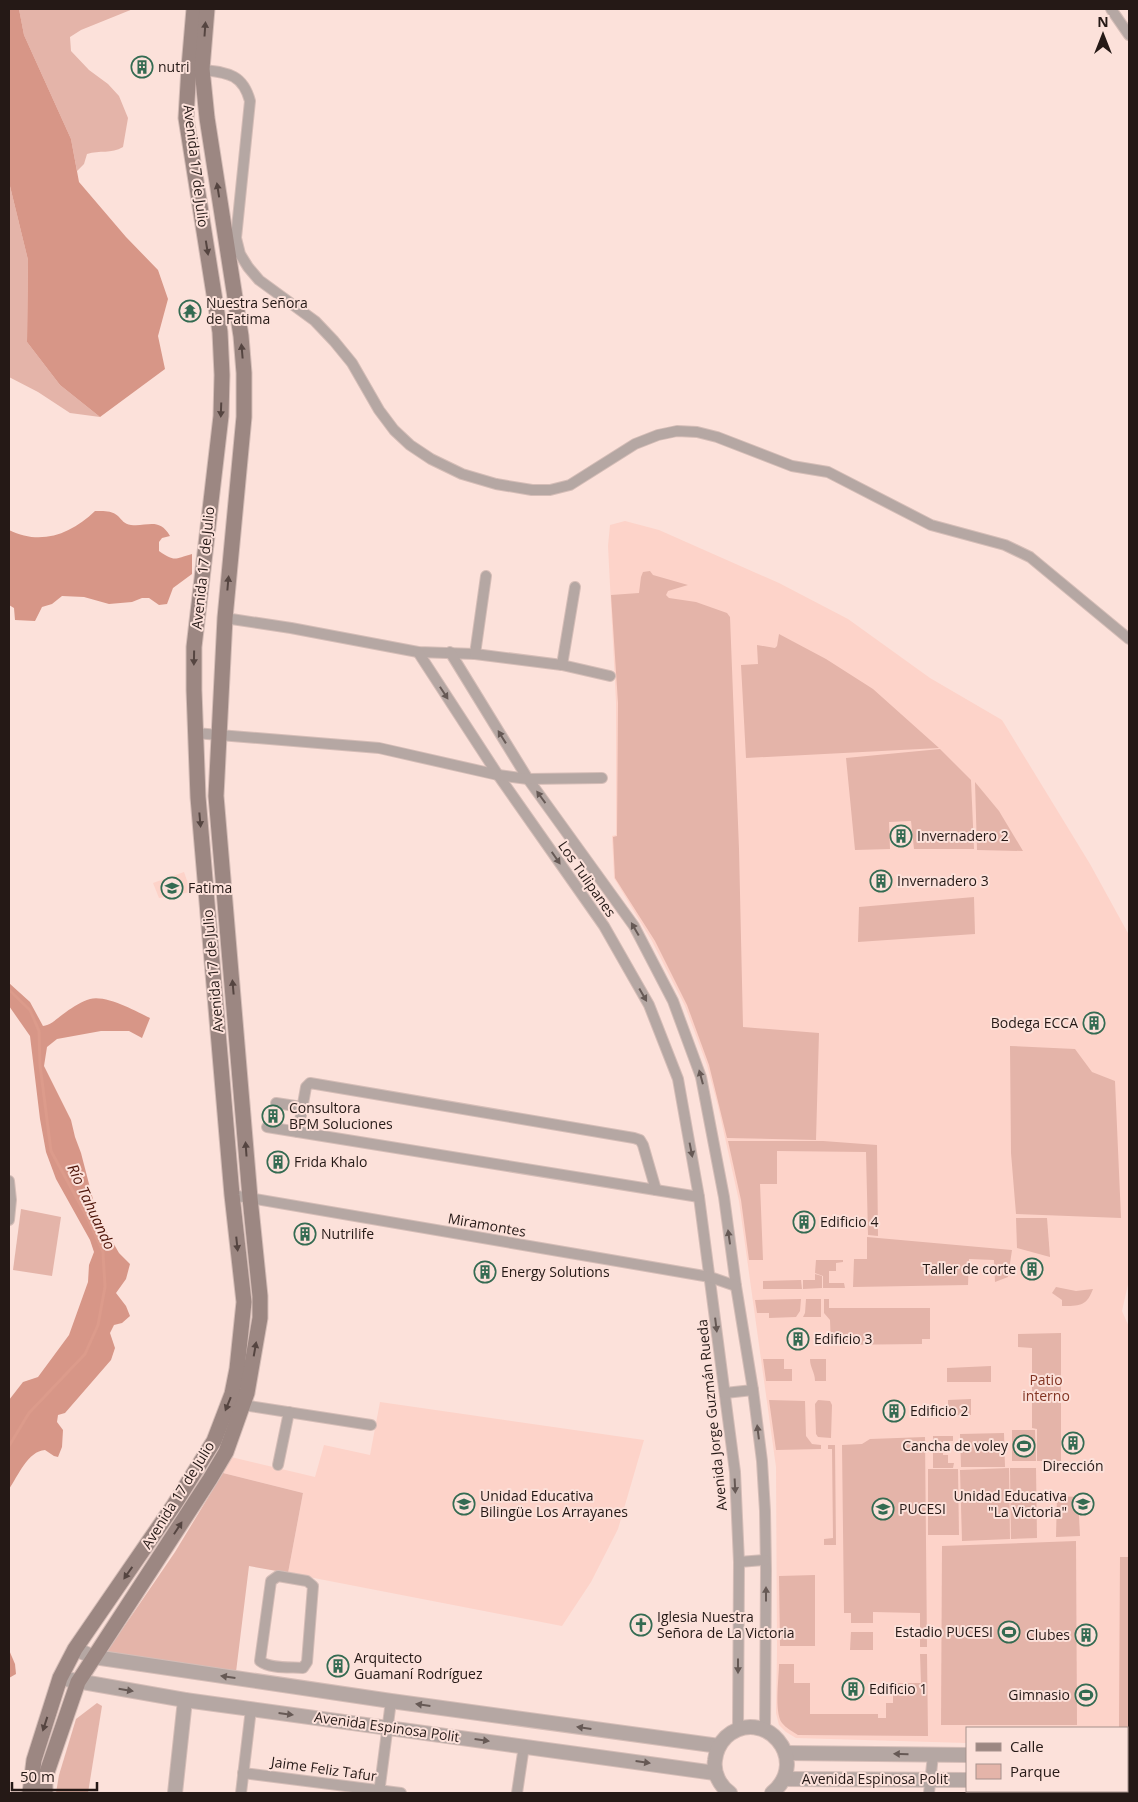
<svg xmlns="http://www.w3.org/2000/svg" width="1138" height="1802" viewBox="0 0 1138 1802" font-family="'Open Sans',sans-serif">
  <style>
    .built { fill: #fdd3c9 }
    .green { fill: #e4b4a9 }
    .forest { fill: #d79687 }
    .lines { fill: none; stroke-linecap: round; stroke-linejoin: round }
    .stream { stroke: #dc9b8b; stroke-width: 3 }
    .minor-casing { stroke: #d5bdb7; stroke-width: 12 }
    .tertiary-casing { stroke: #d5bdb7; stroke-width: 16 }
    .secondary-casing { stroke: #d5bdb7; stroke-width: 17 }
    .minor { stroke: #b5a7a3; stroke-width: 10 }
    .tertiary { stroke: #b5a7a3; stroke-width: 14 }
    .secondary { stroke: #9c8782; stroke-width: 15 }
    .oneway { fill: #554541 }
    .oneway2 { fill: #665955 }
    .labels { text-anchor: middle; stroke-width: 4; stroke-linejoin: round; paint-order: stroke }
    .poi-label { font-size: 14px; fill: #251916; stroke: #fce1da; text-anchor: start }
    .street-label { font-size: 14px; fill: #251916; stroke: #fce1da }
    .park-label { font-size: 14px; fill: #823423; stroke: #fce1da }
    .water-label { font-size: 15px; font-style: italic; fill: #4f1509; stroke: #fce1da }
  </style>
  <rect width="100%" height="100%" fill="#fce1da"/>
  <!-- built -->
  <g class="built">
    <path d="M625,521l34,9 120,53 69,36 82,59 72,42 88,144 39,71v345l-7,31 7,16v420h-2v-19h-160v15l-171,-5 -10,-6 -7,-7 -3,-12 1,-64 -1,-182 -37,-266 -21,-95 -11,-41 -22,-59 -33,-65 -38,-63 -2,-42 4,-1v-133l-8,-156 2,-21z"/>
    <path d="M184,872l7,20 -32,6 -6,-15z"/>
    <path d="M380,1402l264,38 -26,89 -27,53 -29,44 -274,-53 15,-80 -80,-20 8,-16 84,20 9,-32 46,10z"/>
  </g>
  <!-- green -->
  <g class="green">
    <path d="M19,9h114l-52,21 -11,7 1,14 18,19 19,14 11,12 9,22 -5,29c-12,7 -23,3 -36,7l-3,10 -7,7 -6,-32 -47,-104z"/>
    <path d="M9,182l19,78 -1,82 33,43 40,32 -30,-4 -32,-21 -29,-15z"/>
    <path d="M650,571l3,4 35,10 -20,6 -2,4 3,3 27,4 31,11 3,4 9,232 4,178 76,6 -3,107 -89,-2 -18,-73 -22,-60 -32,-64 -40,-63 -2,-41 4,-1 1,-133 -7,-108 28,-2 2,-16 2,-5z"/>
    <path d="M779,634l47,25 47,30 66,59 -193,10 -5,-93 17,-1 -1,-19 18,3 2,-2z"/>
    <path d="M940,749l31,31 3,69h-60l-3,-28 -22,1 1,27 -35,1 -9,-92z"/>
    <path d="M975,782l24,29 24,40 -46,-1z"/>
    <path d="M974,897l1,37 -117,8 1,-35z"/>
    <path d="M1010,1046l65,3 17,23 23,9 6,137 -105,-4 -5,-61z"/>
    <path d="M728,1141h95l54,4 1,91 -10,-1 -2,-83 -89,-1v33h-17l3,76h-14l-8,-60z"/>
    <path d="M21,1209l40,8 -9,59 -39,-6z"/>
    <path d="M1016,1218h31l3,39 -33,-9z"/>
    <path d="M867,1237l145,13 -4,27 -13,5 -1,-22 -25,-1 -1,26 -115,2 1,-28h13z"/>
    <path d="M816,1260h27v2l-7,1v8h-7v12h15l1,5h-22v-12l-8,-3z"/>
    <path d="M815,1274l7,2v12l-19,1v-9h12z"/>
    <path d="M801,1280l1,9h-39v-8z"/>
    <path d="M1056,1287l20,4 17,-2c-6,16 -12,17 -28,17h-3v-6l-10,-7z"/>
    <path d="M801,1299l-1,12 -4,6 -27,1v-5h-12l-2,-13z"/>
    <path d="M806,1299h15v18h-18l2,-4z"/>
    <path d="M824,1299h5v9h101v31h-8v5l-91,1 -1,-25 -6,-7z"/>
    <path d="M1061,1333v128h-24v-32l-5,-1v-80l-14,-1v-13z"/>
    <path d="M763,1359h21v10h8v12h-26z"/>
    <path d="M810,1359h16v22h-11c0,-9 -5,-13 -5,-22z"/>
    <path d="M991,1366v16h-44v-14z"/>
    <path d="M971,1399v16h-23v-15z"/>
    <path d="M769,1400l36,1 1,35 6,8 9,1v4l-45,1z"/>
    <path d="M818,1400l12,1 2,4 -1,33 -13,-1 -2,-3 -1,-30z"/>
    <path d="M1012,1430h23l1,31h-24z"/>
    <path d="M1004,1433l1,34h-44l-1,-33z"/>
    <path d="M933,1436h20v5h-10l-1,6h-9z"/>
    <path d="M925,1437l2,210h-7v-34l-47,-1v11h-22v-10h-7l-2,-168 20,-1 8,-5z"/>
    <path d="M828,1445h7l1,100h-12v-6l9,-1 -1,-89h-4z"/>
    <path d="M933,1453h10v2h5v8h6l-1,5h-20z"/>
    <path d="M1009,1468l1,71 -48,2 -2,-71z"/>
    <path d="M1010,1468h26l1,70 -26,1z"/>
    <path d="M928,1469h30l1,66h-31z"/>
    <path d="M223,1473l80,20 -15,80 -39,-7 -13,106 -130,-19 69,-101z"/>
    <path d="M1057,1496l21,1 2,39 -24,1z"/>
    <path d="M1076,1541l1,184h-136l1,-179z"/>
    <path d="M1120,1557h9v177h-2v-6h-8z"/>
    <path d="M815,1575v71h-35l-1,-70z"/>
    <path d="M851,1632h22v18h-23z"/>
    <path d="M920,1654h7l1,82 -130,-1c-6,-4 -12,-7 -16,-12 -8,-11 -3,-45 -3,-59h15v19h16v31h68v4h8v-15h7v-17h-5v-3h33z"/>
    <path d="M97,1703l5,3 -14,87h-32l3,-18 17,-56z"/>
  </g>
  <!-- forest -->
  <g class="forest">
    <path d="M9,9h10l5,26 47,104 8,43 47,55 32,33 10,29 -10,37 7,33 -65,48 -40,-32 -33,-43 1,-82 -19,-78z"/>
    <path d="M95,511c8,0 16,-1 23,5 4,4 6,8 13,9 16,2 28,-8 39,11l-8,2 -3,4v9c16,11 15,8 33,3v20l-19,14 -6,16 -8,1 -10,-7h-7l-10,4 -23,2 -25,-7 -22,-1 -10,8 -10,3 -7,14 -20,-1 -1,-12 -5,-3v-75c32,16 62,4 86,-19z"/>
    <path d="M9,983l21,19 13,24c9,-1 15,-9 23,-14 7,-5 16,-11 24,-13 17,-4 45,12 60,19l-8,20 -13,-7h-28l-44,8 -10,8 -3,19 27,54 4,17 6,16 16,62 22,38 11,11 -4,15 -10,14 10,13 4,10 -8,7 -8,2 -4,8 5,15 -4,12 -46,53 -7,2 -1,7 6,8 -1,17 -4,10 -4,-1 -9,-6c-17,1 -27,26 -36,39v-89l14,-18 15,-5 31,-42 19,-53 1,-17 5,-13 -4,-12 -34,-61 -10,-27 -6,-33 -10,-83 -21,-30z"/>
    <path d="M9,1650l6,14 1,10 -7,4z"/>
  </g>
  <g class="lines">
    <!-- stream -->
    <path class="stream" d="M9,990l21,20 9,21 1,34 11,86 36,66 16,35 2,35 -7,38 -13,29 -56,59 -20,33"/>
    <!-- minor casing -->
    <g class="minor-casing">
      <g id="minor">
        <path d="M1111,9l18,26"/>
        <path d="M197,69c27,4 45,2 53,32l-14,137 4,16 8,13 11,13 56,41 19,20 18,22 27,47 15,20 16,15 21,14 31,15 34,10 36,6h18l20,-5 65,-41 23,-9 19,-4 20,1 20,5 75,29 36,6 103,53 74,20 25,12 99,82"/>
        <path d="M225,618l66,10 127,24 57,2 87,11 48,11"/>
        <path d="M418,652l80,123 106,151 45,79 29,74 21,118 36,275 4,90 -1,168"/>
        <path d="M450,652l78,127 106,147 39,75 28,76 23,120 12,89 17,104 9,71 3,50 1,59 -1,160"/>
        <path d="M475,654l11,-78"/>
        <path d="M562,665l13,-78"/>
        <path d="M195,733l184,15 119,27 30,4 74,-1"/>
        <path d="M276,1103l26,4"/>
        <path d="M267,1127l432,70"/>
        <path d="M298,1132l8,-45 4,-4 324,55 6,2 3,5 13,45"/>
        <path d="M9,1181l2,19 -2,20"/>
        <path d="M232,1195l478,82 26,9"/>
        <path d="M725,1393l28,-3"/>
        <path d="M243,1405l128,20"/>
        <path d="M278,1465l11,-53"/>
        <path d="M739,1562l26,-2"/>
        <path d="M278,1576l29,5 6,5 -6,76 -4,6c-12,-1 -33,1 -43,-7l11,-80z"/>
        <path d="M243,1773l158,20"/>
        <path d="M241,1793l10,-84"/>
        <path d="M379,1793l12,-92"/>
        <path d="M517,1793l7,-47"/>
        <path d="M929,1793l4,-38"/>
        <path d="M1114,1793v-2"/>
      </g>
    </g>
    <!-- tertiary casing -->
    <g class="tertiary-casing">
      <g id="tertiary">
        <path d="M75,1649l19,8 297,44 328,45"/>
        <path d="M60,1678l125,22 530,73"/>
        <path d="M786,1753l181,2"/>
        <path d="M1127,1755h2"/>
        <path d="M784,1779l183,1"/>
        <path d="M1127,1783h2"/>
        <path d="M175,1793l10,-93"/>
        <path d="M730,1793c-10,-7 -17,-20 -15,-33 1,-9 5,-17 11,-23 37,-33 86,23 46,56"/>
      </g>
    </g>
    <!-- secondary casing -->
    <g class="secondary-casing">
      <g id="secondary">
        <path d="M30,1793l4,-33 26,-82 15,-29 99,-144 40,-64 18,-47 5,-25 7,-67 -12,-107 -34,-398 -4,-107v-43l27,-231 1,-41 -2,-43 -34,-214 3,-51 5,-58"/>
        <path d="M45,1793v-15l33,-96 132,-203 16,-27 21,-59 13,-75v-22l-10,-98 -34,-402 9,-178 19,-201v-44l-3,-37 -34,-218 -5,-49 5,-60"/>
      </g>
    </g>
    <!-- minor -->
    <use href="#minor" class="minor"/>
    <!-- tertiary -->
    <use href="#tertiary" class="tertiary"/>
    <!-- secondary -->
    <use href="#secondary" class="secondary"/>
  </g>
  <!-- one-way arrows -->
  <defs><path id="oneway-solid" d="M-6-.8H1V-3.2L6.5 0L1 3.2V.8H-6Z" transform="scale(1.25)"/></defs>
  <g class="oneway">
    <use href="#oneway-solid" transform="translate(205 29) rotate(-86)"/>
    <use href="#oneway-solid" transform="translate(218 190) rotate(-99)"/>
    <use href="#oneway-solid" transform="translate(207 248) rotate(81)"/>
    <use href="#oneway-solid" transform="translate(242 351) rotate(-95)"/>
    <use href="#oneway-solid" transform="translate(221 410) rotate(92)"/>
    <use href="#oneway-solid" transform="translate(228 583) rotate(-85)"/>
    <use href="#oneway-solid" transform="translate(194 658) rotate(91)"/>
    <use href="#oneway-solid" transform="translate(200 820) rotate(85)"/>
    <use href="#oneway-solid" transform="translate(233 987) rotate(-95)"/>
    <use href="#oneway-solid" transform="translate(246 1149) rotate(-94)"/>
    <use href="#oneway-solid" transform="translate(237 1244) rotate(84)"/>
    <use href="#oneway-solid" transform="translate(255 1349) rotate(-80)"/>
    <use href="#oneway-solid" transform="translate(228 1404) rotate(112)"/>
    <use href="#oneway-solid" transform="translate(178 1528) rotate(-57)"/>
    <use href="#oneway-solid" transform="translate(128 1573) rotate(125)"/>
    <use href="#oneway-solid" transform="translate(45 1724) rotate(108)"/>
  </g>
  <g class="oneway2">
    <use href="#oneway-solid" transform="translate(444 693) rotate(57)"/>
    <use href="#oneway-solid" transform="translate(502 737) rotate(-122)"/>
    <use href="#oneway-solid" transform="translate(541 797) rotate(-126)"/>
    <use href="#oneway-solid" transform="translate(556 858) rotate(55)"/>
    <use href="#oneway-solid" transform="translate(635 929) rotate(-120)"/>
    <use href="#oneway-solid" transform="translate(643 995) rotate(60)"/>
    <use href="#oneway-solid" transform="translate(701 1077) rotate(-105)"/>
    <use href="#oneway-solid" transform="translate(691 1150) rotate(79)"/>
    <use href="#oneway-solid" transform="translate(729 1237) rotate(-98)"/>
    <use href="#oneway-solid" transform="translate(716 1325) rotate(83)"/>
    <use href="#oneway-solid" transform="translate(758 1432) rotate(-97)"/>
    <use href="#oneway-solid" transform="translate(735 1486) rotate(87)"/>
    <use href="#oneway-solid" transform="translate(766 1594) rotate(-90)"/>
    <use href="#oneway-solid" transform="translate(738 1666) rotate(90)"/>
    <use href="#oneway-solid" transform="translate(228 1677) rotate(-172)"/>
    <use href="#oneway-solid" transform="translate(126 1690) rotate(9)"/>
    <use href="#oneway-solid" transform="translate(423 1705) rotate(-172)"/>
    <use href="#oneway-solid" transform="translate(286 1714) rotate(7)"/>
    <use href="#oneway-solid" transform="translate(584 1728) rotate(-172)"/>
    <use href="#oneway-solid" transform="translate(482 1740) rotate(8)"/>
    <use href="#oneway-solid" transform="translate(901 1754) rotate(-179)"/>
    <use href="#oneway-solid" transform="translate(643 1762) rotate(8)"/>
  </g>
  <!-- icons -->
  <defs>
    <g id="building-ring" transform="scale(1.125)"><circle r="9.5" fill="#fce1da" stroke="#346b52" stroke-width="1.5"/><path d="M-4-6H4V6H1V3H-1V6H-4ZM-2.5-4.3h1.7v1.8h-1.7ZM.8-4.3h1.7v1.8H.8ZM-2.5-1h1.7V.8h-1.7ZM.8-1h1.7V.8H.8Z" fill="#346b52"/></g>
    <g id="temple-ring" transform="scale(1.125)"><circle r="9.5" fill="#fce1da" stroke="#346b52" stroke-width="1.5"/><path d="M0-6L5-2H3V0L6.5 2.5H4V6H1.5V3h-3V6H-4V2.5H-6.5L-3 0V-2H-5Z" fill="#346b52"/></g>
    <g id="school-ring" transform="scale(1.125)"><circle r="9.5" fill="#fce1da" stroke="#346b52" stroke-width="1.5"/><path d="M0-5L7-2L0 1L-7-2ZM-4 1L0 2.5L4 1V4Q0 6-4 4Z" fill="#346b52"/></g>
    <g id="stadium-ring" transform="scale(1.125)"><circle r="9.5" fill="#fce1da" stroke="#346b52" stroke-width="1.5"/><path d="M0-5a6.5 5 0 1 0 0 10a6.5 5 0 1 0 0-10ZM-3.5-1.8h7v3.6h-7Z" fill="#346b52"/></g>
    <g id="church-ring" transform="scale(1.125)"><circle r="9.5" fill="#fce1da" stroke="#346b52" stroke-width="1.5"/><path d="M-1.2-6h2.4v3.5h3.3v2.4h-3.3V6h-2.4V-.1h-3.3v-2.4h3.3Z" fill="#346b52"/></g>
  </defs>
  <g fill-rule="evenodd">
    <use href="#building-ring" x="142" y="67"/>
    <use href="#temple-ring" x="190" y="311"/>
    <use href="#building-ring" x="901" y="836"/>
    <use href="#building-ring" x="881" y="881"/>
    <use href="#school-ring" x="172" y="888"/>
    <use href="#building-ring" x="1094" y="1023"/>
    <use href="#building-ring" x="273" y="1116"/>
    <use href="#building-ring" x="278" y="1162"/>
    <use href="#building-ring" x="804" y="1222"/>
    <use href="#building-ring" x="305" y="1234"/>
    <use href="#building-ring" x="1032" y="1269"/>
    <use href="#building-ring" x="485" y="1272"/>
    <use href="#building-ring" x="798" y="1339"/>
    <use href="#building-ring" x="894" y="1411"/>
    <use href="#building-ring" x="1073" y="1443"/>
    <use href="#stadium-ring" x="1024" y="1446"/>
    <use href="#school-ring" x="464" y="1504"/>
    <use href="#school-ring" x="1083" y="1504"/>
    <use href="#school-ring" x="883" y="1509"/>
    <use href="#church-ring" x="641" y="1625"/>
    <use href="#stadium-ring" x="1009" y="1632"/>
    <use href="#building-ring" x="1086" y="1635"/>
    <use href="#building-ring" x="338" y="1666"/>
    <use href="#building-ring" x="853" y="1689"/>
    <use href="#stadium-ring" x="1086" y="1695"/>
  </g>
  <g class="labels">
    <!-- poi labels -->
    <g class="poi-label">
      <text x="158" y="72">nutri</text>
      <text x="206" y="308">Nuestra Señora<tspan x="206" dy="16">de Fatima</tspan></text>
      <text x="917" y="841">Invernadero 2</text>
      <text x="897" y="886">Invernadero 3</text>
      <text x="188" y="893">Fatima</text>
      <text x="1078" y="1028" text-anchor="end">Bodega ECCA</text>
      <text x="289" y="1113">Consultora<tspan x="289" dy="16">BPM Soluciones</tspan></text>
      <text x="294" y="1167">Frida Khalo</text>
      <text x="820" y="1227">Edificio 4</text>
      <text x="321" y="1239">Nutrilife</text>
      <text x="1016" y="1274" text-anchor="end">Taller de corte</text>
      <text x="501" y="1277">Energy Solutions</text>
      <text x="814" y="1344">Edificio 3</text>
      <text x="910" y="1416">Edificio 2</text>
      <text x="1008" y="1451" text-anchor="end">Cancha de voley</text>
      <text x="1073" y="1471" text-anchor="middle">Dirección</text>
      <text x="480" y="1501">Unidad Educativa<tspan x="480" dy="16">Bilingüe Los Arrayanes</tspan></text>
      <text x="1067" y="1501" text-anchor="end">Unidad Educativa<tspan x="1067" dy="16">"La Victoria"</tspan></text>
      <text x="899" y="1514">PUCESI</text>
      <text x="657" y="1622">Iglesia Nuestra<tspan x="657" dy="16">Señora de La Victoria</tspan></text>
      <text x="993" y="1637" text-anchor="end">Estadio PUCESI</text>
      <text x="1070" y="1640" text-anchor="end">Clubes</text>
      <text x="354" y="1663">Arquitecto<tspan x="354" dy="16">Guamaní Rodríguez</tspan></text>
      <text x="869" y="1694">Edificio 1</text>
      <text x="1070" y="1700" text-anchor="end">Gimnasio</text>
    </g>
    <!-- street labels -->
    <g class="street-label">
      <text transform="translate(196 166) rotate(83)" y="5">Avenida 17 de Julio</text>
      <text transform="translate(203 568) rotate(-84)" y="5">Avenida 17 de Julio</text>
      <text transform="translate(587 879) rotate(55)" y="5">Los Tulipanes</text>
      <text transform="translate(213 971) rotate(-95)" y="5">Avenida 17 de Julio</text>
      <text transform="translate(487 1225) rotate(10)" y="5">Miramontes</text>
      <text transform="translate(712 1415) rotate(-96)" y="5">Avenida Jorge Guzmán Rueda</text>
      <text transform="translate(178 1495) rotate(-58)" y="5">Avenida 17 de Julio</text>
      <text transform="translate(387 1727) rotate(8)" y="5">Avenida Espinosa Polit</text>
      <text transform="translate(324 1769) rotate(8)" y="5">Jaime Feliz Tafur</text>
      <text x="875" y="1784">Avenida Espinosa Polit</text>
    </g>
    <!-- park labels -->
    <g class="park-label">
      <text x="1046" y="1385">Patio<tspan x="1046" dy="16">interno</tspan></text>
    </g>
    <!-- water labels -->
    <g class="water-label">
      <text transform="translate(91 1207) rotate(65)" y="5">Río Tahuando</text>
    </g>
  </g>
  <!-- border -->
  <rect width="1138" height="1802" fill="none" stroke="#251916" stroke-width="20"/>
  <!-- legend -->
  <rect x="966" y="1727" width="162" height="65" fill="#fce1da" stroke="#a6918c"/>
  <rect x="976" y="1743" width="25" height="8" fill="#9c8782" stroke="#a6918c"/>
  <text x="1010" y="1752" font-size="15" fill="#251916">Calle</text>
  <rect x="976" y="1764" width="25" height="15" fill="#e4b4a9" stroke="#a6918c"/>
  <text x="1010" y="1777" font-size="15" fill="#251916">Parque</text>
  <!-- north arrow -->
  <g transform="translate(1103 35)" stroke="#fce1da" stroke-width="4" paint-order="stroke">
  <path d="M0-4L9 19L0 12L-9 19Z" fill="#251916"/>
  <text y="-8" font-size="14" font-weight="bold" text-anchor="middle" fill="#251916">N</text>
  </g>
  <!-- scale -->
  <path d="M12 1782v8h85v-8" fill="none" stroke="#251916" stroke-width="2.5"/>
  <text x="20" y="1782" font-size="15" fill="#251916" stroke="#fce1da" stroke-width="4" paint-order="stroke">50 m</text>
</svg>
